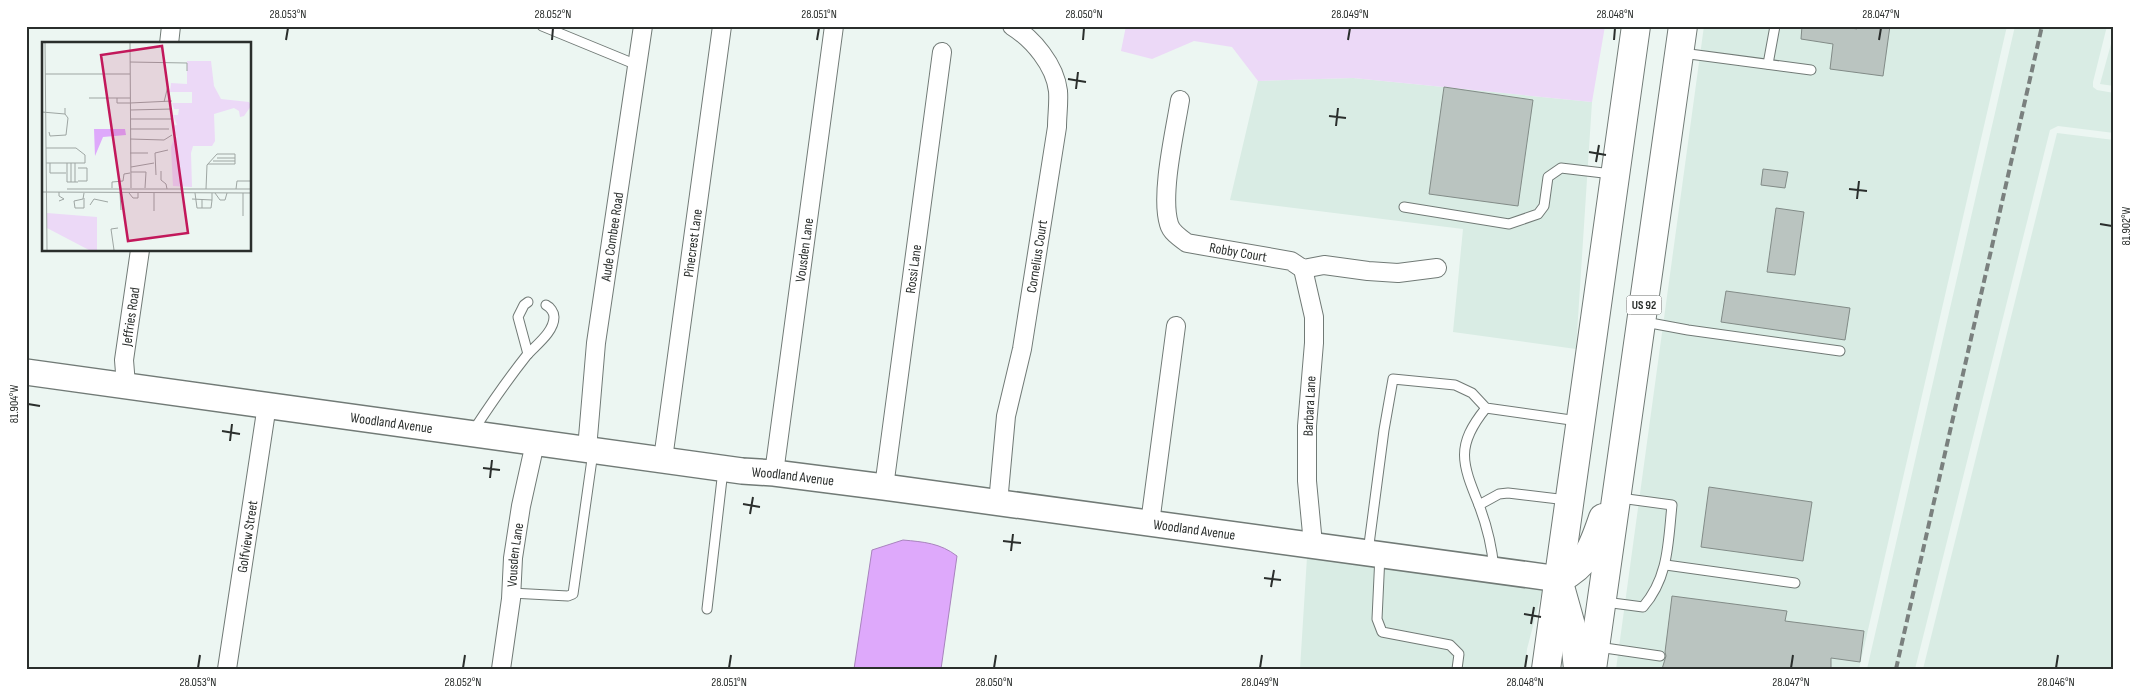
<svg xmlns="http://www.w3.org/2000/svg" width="2140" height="695" viewBox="0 0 2140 695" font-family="'Sofia Sans Condensed',sans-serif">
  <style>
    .built { fill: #d9ece4 }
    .green { fill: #ecd9f7 }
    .water { fill: #dea9fb; stroke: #a884bd }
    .building { fill: #bac4c0; stroke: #828b87 }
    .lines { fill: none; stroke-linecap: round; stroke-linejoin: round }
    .lane-casing { stroke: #717a76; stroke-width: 11 }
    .street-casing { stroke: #717a76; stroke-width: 20 }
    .secondary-casing { stroke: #717a76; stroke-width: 28 }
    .primary-casing { stroke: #717a76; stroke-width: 30 }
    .lane { stroke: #fff; stroke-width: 9 }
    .street { stroke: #fff; stroke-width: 18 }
    .secondary { stroke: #fff; stroke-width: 25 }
    .primary { stroke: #fff; stroke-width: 28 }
    .rail { stroke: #7a807e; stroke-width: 4; stroke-dasharray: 8 4; stroke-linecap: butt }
    .ticks { fill: none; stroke: #2a2e2c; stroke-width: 2 }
    .labels { text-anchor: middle; stroke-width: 5; stroke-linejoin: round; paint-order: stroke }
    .shield { fill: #fff; stroke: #6a6d6b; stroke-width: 1 }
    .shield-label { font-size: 12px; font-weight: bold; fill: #2a2e2c }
    .street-label { font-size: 14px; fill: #2a2e2c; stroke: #fff }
    .inset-road { fill: none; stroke: #9ea6a3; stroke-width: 1 }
    .view { fill: #c2185b; fill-opacity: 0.15; stroke: #c2185b; stroke-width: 2.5 }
    .inset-edge { fill: none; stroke: #2a2e2c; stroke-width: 2.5 }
    .neatline { fill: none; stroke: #2a2e2c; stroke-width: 2 }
    .ticks-label { font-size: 12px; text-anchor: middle; fill: #2a2e2c }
  </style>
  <rect width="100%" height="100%" fill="#ecf6f2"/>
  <!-- built -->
  <g class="built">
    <path d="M1704,26h303l-148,643h-243z"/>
    <path d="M2015,26h92l-14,56v5l4,3 17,3v40l-56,-7 -8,4 -135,539h-48z"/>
    <path d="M2114,33v53l-14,-2z"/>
    <path d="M1353,78l239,24 -16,247 -123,-17 10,-103 -233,-29 28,-119z"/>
    <path d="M2057,133l57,7v529h-191z"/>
    <path d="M1307,557l237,27 -17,65 -2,20h-225z"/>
  </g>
  <!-- green -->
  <path class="green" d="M1126,26h479l-13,76 -239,-24 -95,3 -26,-34 -38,-6 -42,18 -31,-8z"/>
  <!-- water -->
  <path class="water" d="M903,540c21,2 37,3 54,16l-16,113h-87l18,-119z"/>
  <!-- building -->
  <g class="building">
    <path d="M1802,26h37l18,3v-3h33l-7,50 -53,-7 3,-25 -32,-5z"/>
    <path d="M1444,87l89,13 -15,106 -89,-12z"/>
    <path d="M1763,169l25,3 -3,16 -24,-3z"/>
    <path d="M1776,208l28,4 -9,63 -28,-3z"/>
    <path d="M1726,291l124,17 -5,32 -124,-18z"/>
    <path d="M1709,487l103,15 -9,59 -102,-14z"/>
    <path d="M1672,596l115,15 -2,10 79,10 -4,31 -29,-4v11h-169l4,-13 -1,-4z"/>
  </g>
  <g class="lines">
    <!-- lane casing -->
    <g class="lane-casing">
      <g id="lane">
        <path d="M542,26l95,39"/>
        <path d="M1682,53l129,17"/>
        <path d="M1768,64l7,-38"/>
        <path d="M1404,207l105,17 29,-10 6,-8 4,-29 13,-9 51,6"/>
        <path d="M528,302l-4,3 -6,12 10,37"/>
        <path d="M1645,322l43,8 152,21"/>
        <path d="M1486,408c-31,38 -24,55 -7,97 8,21 13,42 15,64"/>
        <path d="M473,431c17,-26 35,-52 54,-76 9,-10 27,-23 27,-38 0,-5 -4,-10 -8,-12"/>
        <path d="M1479,505l20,-11 9,-1 59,7"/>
        <path d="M1368,552l16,-122 9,-51 62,6 17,8 14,15 92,13"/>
        <path d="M1380,555l-3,64 5,13 68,13 9,9 -2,15"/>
        <path d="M1666,565l129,18"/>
        <path d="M511,593l57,3 5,-2 20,-142"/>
        <path d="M1605,602l38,5c26,-30 25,-65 29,-102l-52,-7"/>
        <path d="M707,609l16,-139"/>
        <path d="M1598,647l62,9"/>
      </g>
    </g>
    <!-- street casing -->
    <g class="street-casing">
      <g id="street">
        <path d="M169,44l2,-18"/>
        <path id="s1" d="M1180,100c-5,31 -20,95 -11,124 2,8 11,14 18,19l104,18 12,8 21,-4 44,6 30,2 39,-5"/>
        <path d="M1303,269l11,48v26l-7,83v55l6,63"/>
        <path id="s2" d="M126,385l-2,-25 16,-110"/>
        <path id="s3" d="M587,449l9,-106 47,-317"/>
        <path id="s4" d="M663,459l59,-433"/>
        <path id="s5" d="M774,473l60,-447"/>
        <path id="s6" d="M884,487l58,-435"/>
        <path id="s7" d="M998,503l8,-87 16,-67 35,-222c0,-12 2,-24 1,-36 -3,-26 -25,-52 -46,-65"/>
        <path d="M1150,523l26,-197"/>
        <path id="s8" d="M227,669l40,-264"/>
        <path id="s9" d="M501,669l10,-70 2,-41 8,-52 14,-63"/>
      </g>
    </g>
    <!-- secondary casing -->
    <g class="secondary-casing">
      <g id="secondary">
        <path id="s10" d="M26,372l716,99 32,2 110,14 675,92"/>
      </g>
    </g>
    <!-- primary casing -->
    <g class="primary-casing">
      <g id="primary">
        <path d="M1559,579c29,-15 34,-32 44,-61"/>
        <path d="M1561,590l14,50 3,29"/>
        <path d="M1546,669l90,-643"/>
        <path d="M1592,669l91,-643"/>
      </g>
    </g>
    <!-- lane -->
    <use href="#lane" class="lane"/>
    <!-- street -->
    <use href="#street" class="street"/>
    <!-- secondary -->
    <use href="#secondary" class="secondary"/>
    <!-- primary -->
    <use href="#primary" class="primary"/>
    <!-- rail -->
    <path class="rail" d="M1896,669l146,-643"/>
  </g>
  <!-- ticks -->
  <path class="ticks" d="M286,40l2,-12M552,40l1,-12M817,40l2,-12M1083,40l1,-12M1348,40l2,-12M1614,40l1,-12M1879,40l2,-12M1068,79l18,3M1076,89l2,-17M1329,116l17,2M1336,126l2,-18M1589,152l17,3M1596,162l3,-17M1849,189l18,2M1857,199l2,-18M2100,224l12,2M28,404l12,2M222,431l18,3M230,441l2,-17M483,468l17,2M490,478l2,-18M743,504l17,3M750,514l3,-17M1003,541l18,2M1011,551l2,-17M1264,578l17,2M1271,587l3,-17M1524,614l17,3M1531,624l3,-17M198,668l2,-13M463,668l2,-13M729,668l2,-13M994,668l2,-13M1260,668l2,-13M1525,668l2,-13M1791,668l2,-13M2056,668l2,-13"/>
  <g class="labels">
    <!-- shield labels -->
    <rect class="shield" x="1626.5" y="295.5" width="35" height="19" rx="4"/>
    <g class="shield-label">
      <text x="1644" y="309">US 92</text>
    </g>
    <!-- street labels -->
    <g class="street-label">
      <text dy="5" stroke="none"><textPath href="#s3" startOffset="214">Aude Combee Road</textPath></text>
      <text dy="5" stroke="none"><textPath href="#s4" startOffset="218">Pinecrest Lane</textPath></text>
      <text dy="5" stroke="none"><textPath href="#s5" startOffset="225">Vousden Lane</textPath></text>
      <text dy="5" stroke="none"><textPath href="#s1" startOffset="204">Robby Court</textPath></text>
      <text dy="5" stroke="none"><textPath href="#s7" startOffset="250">Cornelius Court</textPath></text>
      <text dy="5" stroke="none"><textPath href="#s6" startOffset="220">Rossi Lane</textPath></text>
      <text dy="5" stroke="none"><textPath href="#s2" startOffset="69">Jeffries Road</textPath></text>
      <text transform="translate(1309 406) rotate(-87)" y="5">Barbara Lane</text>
      <text dy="5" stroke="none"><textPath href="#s10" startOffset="369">Woodland Avenue</textPath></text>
      <text dy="5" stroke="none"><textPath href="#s10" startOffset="774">Woodland Avenue</textPath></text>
      <text dy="5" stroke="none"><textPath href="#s10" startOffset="1179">Woodland Avenue</textPath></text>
      <text dy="5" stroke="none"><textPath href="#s8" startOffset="134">Golfview Street</textPath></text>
      <text dy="5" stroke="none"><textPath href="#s9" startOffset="115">Vousden Lane</textPath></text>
    </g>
  </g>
  <!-- overview -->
  <g transform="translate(42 42)">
    <rect width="209" height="209" fill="#ecf6f2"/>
    <path d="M145,19h24l3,25 7,13 28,3 2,4 -7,10 -4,1 -1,-6 -5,-3 -20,6 1,27 -3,5h-19l-2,7 1,34 -19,-1 -2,-39 3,-9 3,-1 -5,-11 5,-1 -4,-10h5l1,-6h-5l-2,-6h20v-11h-22l1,-9 16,1zM5,171l50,4v33h-8l-42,-22z" fill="#ecd9f7"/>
    <path d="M52,87h31l1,6 -23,2 -8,19z" fill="#dea9fb"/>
    <path class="inset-road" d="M3,0l2,208M88,0l1,146M88,20l57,1v8M3,32h85M47,56h41M75,56v5h13M122,60l4,-16M88,61l42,-2M88,68l42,-1M0,70l23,2v-6M88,77h41M88,87h39M7,90l1,4 16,-1 2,-17 -3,-4M88,97l34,1 8,-5M4,106h30l9,7v8h-39M88,111h18M175,116h18M171,119h22M8,121v10h16M25,121v19h11M33,121v19M89,125l23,-4M36,126h9v13h-9M119,129v9l5,4 1,5M89,130h15l-1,16M114,133l-1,-22 13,-3M29,140v-19M70,146v-6l11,-1 1,-7 6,-1M25,147h184M164,147l1,-24 10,-11h18v10h-27M194,147l1,-8h14M0,150l209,1M17,150v4l5,3 -5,2M78,151l1,17M87,151l4,5h5v-5M153,151l2,15h5v-8M173,151l5,7h5l2,-7M201,151v23M42,156v10h-9l-1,-7 9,-2 1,-6M150,157l20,1v-7M48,163l4,-6 14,3M160,166h9l1,-8M112,169v-18M72,208l-3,-21 7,-1"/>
    <path class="view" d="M120,4l26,187 -60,8 -27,-186z"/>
    <rect width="209" height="209" class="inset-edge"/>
  </g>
  <!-- border -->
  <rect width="2140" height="695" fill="none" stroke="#ffffff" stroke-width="55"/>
  <rect x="28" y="28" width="2084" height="640" class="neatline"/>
  <g class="ticks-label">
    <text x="288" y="18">28.053°N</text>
    <text x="553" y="18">28.052°N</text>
    <text x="819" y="18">28.051°N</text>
    <text x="1084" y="18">28.050°N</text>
    <text x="1350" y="18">28.049°N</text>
    <text x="1615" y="18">28.048°N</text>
    <text x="1881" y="18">28.047°N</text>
    <text transform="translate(2126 226) rotate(-90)" y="4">81.902°W</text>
    <text transform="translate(14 404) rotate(-90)" y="4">81.904°W</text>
    <text x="198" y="686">28.053°N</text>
    <text x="463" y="686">28.052°N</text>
    <text x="729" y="686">28.051°N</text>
    <text x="994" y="686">28.050°N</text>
    <text x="1260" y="686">28.049°N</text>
    <text x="1525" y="686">28.048°N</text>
    <text x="1791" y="686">28.047°N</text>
    <text x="2056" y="686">28.046°N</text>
  </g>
</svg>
